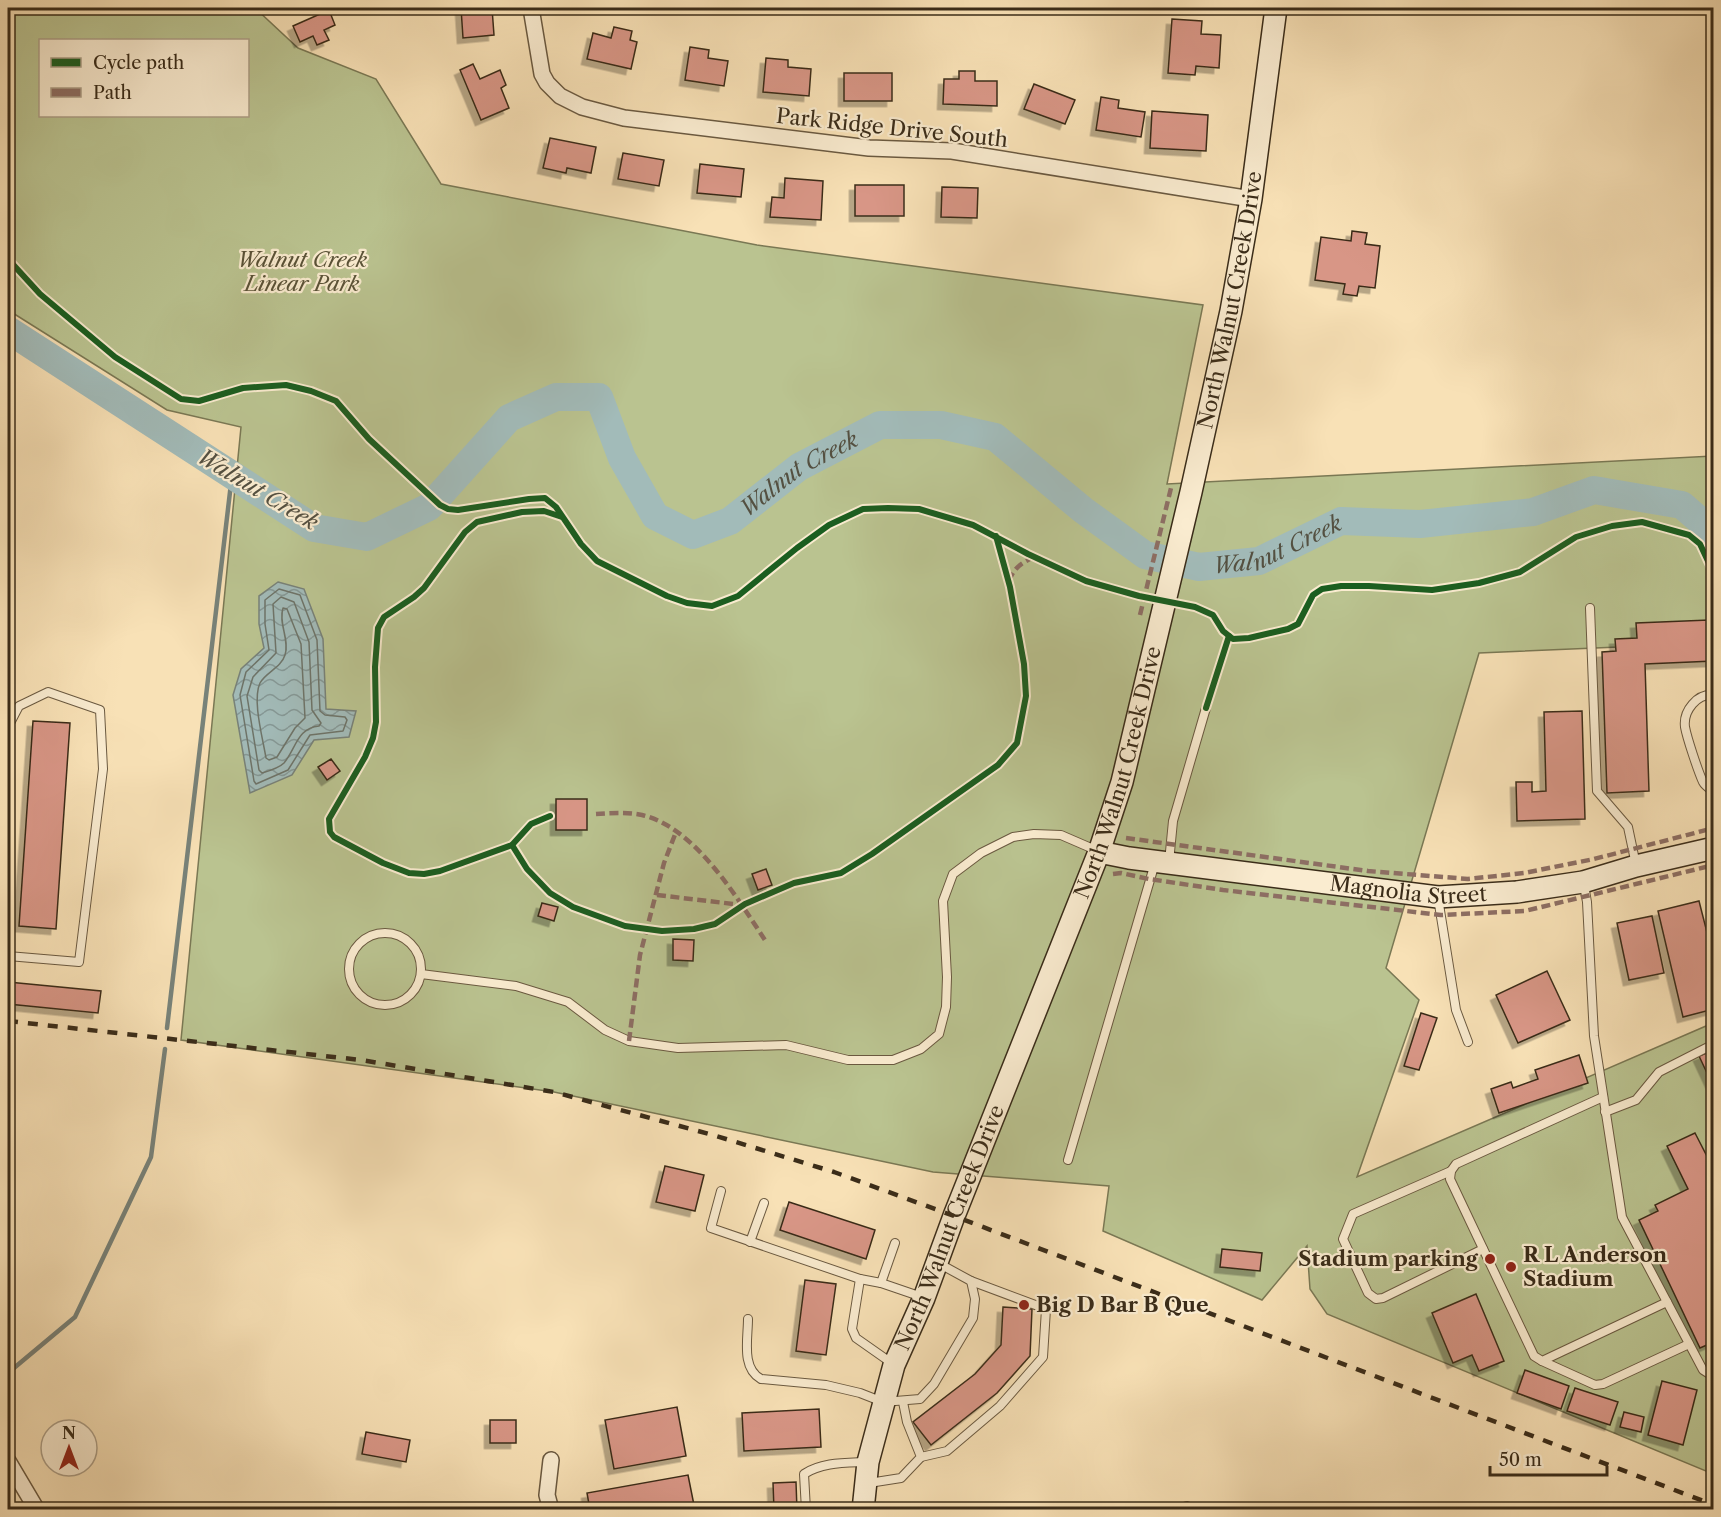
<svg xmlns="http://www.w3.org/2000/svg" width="1721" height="1517" viewBox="0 0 1721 1517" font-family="'Libre Caslon Text',serif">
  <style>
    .park { fill: #bac390; stroke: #7a7854; stroke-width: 1.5; fill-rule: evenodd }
    .water { fill: url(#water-waves); stroke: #788279; stroke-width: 1.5 }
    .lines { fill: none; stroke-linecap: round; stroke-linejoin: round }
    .shore { stroke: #6e7469; stroke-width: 1.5 }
    .stream { stroke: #788279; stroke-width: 4.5 }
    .river { stroke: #a2bbb9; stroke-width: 28 }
    .building { fill: #d89686; stroke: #3a2c19; stroke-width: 1.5; filter: url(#shadow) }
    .lane-casing { stroke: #6a5940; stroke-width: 10 }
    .street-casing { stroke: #6a5940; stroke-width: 18 }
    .secondary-casing { stroke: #3a2c19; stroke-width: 24 }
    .lane { stroke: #faecd0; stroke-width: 8 }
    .street { stroke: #faecd0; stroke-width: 15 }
    .secondary { stroke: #faecd0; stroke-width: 21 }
    .rail { stroke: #3a2c19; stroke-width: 4.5; stroke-dasharray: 10 10; stroke-linecap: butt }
    .quiet { stroke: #8d6e63; stroke-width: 4.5; stroke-dasharray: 9 4.5; stroke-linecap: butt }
    .cycleway-casing { stroke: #faecd0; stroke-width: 10 }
    .cycleway { stroke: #1b5e20; stroke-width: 6 }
    .poi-dot { fill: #8f2418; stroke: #faecd0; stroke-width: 2 }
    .labels { text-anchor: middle; stroke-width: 4.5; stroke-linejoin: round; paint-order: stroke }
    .street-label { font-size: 21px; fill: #3a2c19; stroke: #faecd0 }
    .park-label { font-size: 21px; font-style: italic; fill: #5a5237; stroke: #faecd0 }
    .poi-label { font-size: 21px; font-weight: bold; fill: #3a2c19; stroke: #faecd0; text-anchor: start }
    .water-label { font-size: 22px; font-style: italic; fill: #545041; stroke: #faecd0 }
  </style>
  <defs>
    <pattern id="water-waves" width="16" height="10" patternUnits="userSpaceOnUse" patternTransform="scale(1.5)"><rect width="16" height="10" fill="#a2bbb9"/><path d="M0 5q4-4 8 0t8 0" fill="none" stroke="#859896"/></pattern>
    <filter id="shadow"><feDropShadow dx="-5.5" dy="5.5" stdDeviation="0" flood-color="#0004"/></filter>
  </defs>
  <rect width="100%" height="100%" fill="#f8e1b6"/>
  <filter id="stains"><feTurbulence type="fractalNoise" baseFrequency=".00333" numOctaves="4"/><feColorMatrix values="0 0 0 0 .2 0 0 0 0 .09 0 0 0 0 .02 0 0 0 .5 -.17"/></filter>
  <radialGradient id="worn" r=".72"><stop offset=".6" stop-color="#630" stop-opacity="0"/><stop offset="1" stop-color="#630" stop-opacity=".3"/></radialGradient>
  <!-- park -->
  <path class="park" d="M8,8h247l43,40 78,31 65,105 316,61 446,60 -36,179 546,-28v187l-234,10 -93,315 33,32 -62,177 356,-154v451l-386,-160 -17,-25 -3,-43 -45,54 -159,-69 6,-45 -176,-14 -379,-80 -373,-52 60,-613 -74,-17 -159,-100zM40,40h208v76h-208z"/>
  <!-- water -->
  <path class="water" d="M278,582l26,7 19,50 3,70 30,2 -7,26 -35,3 -22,35 -42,18 -17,-98 8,-26 23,-21 -5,-24v-28z"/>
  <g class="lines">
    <!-- shore -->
    <g class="shore">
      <path d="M279,589l21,6 17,45 3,71 5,4 20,2 2,3 -4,11 -33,4 -22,35 -32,14 -2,-3 -14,-86 6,-23 23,-22 -4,-26v-24z"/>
      <path d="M281,597l13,5 15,40 3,68 9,13 -2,3c-22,2 -23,23 -35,37 -5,5 -15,8 -22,10l-3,-3 -12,-74 6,-19 23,-24 -3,-49z"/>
      <path d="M283,608l4,1 14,35 4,74 -10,10 -18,29 -8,3 -3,-2c-3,-19 -14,-58 -6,-75 6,-11 21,-15 25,-28 5,-15 -7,-32 -2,-47z"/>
    </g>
    <!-- stream -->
    <g class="stream">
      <path d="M167,1028l65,-553"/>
      <path d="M8,1373l67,-56 76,-160 14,-108"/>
    </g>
    <!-- river -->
    <path class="river" id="s1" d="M8,330l306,198 53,9 62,-30 80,-89 47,-21h43l23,61 33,58 38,19 37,-14 69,-54 81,-42h61l54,12 88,73 62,45 54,12 60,-6 82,-40 79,3 113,-12 61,-22 88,15 32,28"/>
  </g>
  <!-- building -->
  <g class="building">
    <path d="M453,8h39l2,27 -31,3 -2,-30z"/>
    <path d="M329,10l6,15 -11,5 5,10 -12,5 -4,-9 -13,6 -7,-16z"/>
    <path d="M1172,19l30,2 -1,13 20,1 -2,33 -23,-2 -1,9 -27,-2z"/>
    <path d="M614,27l18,4 -2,9 7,2 -6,27 -44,-10 6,-26 18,5z"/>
    <path d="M690,47l19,3 -1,8 20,3 -4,25 -39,-6z"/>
    <path d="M766,58l22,2v7l23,2 -2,27 -46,-4z"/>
    <path d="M473,64l7,15 20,-9 6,15 -5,3 8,20 -28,12 -21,-50z"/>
    <path d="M959,71h16v10h22v25l-54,-2 1,-25h15z"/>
    <rect x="844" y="73" width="48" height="28"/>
    <path d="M1034,84l41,16 -10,24 -41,-15z"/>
    <path d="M1101,97l18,3 -1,8 27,4 -4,25 -45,-7z"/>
    <path d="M1152,111l56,4 -2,36 -56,-3z"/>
    <path d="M550,138l46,9 -5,26 -24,-5 -1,5 -23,-5z"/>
    <path d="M623,153l41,7 -5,26 -41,-7z"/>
    <path d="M700,164l44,5 -3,28 -44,-4z"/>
    <path d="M785,178l38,3 -2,39 -51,-3 2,-20 12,1z"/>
    <rect x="855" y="185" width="49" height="31"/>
    <path d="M942,187l36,1 -1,30 -36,-1z"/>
    <path d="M1352,231l15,2 -2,11 15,2 -5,42 -16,-2 -2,10 -14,-2 2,-10 -30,-4 6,-43 30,4z"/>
    <path d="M1709,620v17h5v24l-69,3 4,127 -42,2 -5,-141 14,-1 -1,-12 22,-1 -1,-15z"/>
    <path d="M1582,711l3,108 -68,2 -1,-39h16v10l14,-1 -2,-79z"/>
    <path d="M33,721l37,2 -14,206 -37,-3z"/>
    <path d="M331,759l9,12 -13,9 -9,-13z"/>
    <rect x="556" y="799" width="31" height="31"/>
    <path d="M766,869l6,16 -14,5 -6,-16z"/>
    <path d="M1699,901l15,59v49l-31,8 -25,-106z"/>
    <path d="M542,903l16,4 -4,14 -16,-5z"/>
    <path d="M1652,916l12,57 -35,7 -12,-57z"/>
    <path d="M673,939l21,1 -1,21 -20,-1z"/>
    <path d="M1547,971l23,49 -52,23 -22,-48z"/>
    <path d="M8,982l93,9 -3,22 -90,-9z"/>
    <path d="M1421,1013l16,5 -18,52 -15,-4z"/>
    <path d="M1714,1050v38l-15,-32z"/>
    <path d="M1579,1055l9,28 -89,30 -8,-24 20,-7 2,6 25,-9 -3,-9z"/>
    <path d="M1695,1133l19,37v172l-14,6 -61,-128 19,-9 -3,-6 33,-16 -21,-43z"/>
    <path d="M665,1166l39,9 -9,36 -39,-9z"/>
    <path d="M789,1202l86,28 -9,29 -86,-29z"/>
    <path d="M1222,1249l40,4 -2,18 -40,-4z"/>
    <path d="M805,1280l31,4 -10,71 -30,-4z"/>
    <path d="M1476,1294l28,67 -25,10 -7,-16 -19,8 -21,-50z"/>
    <path d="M1003,1307l29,2 -2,47 -33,37 -66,52 -18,-23 62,-48 26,-29z"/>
    <path d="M1525,1370l44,16 -8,23 -44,-16z"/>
    <path d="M1662,1381l35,9 -14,55 -35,-10z"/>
    <path d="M1575,1388l43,14 -8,23 -43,-14z"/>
    <path d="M677,1407l9,49 -72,13 -9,-49z"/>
    <path d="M819,1409l2,38 -77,4 -2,-38z"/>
    <path d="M1624,1412l20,5 -3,15 -21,-5z"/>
    <rect x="490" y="1420" width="26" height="23"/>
    <path d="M366,1432l44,8 -4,22 -44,-8z"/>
    <path d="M688,1475l7,35h-105l-3,-17z"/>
    <path d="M796,1482l1,28h-23l-1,-27z"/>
  </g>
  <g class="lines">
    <!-- lane casing -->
    <g class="lane-casing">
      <g id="lane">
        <path d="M1590,608l7,183 31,36 8,38"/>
        <path d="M1714,695c-17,-2 -31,16 -29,32 2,11 13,44 18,55 2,4 7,7 11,10"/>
        <path d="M8,727l11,-21 29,-14 52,18 3,59 -24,193 -71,-6"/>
        <path d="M1169,862l4,-41 33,-113"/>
        <path d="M1584,885l3,17 7,134 28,181 81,153 11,7"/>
        <path d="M1438,898l18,112 12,32"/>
        <circle cx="385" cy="969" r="36"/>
        <path d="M421,974l95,12 52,16 37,28 24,11 49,7 108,-3 62,15h45l28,-11 18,-15 7,-27 1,-30 -4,-76 10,-27 28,-21 32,-16 21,-3 27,1 37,16"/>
        <path d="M1603,1097l-147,67 -5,7 -1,8 84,177 8,5 125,-59"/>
        <path d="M1605,1112l31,-12 23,-28 55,-28"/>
        <path d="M1068,1160l87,-297"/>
        <path d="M1451,1171l-98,43 -10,25 25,54 8,6 7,-1 100,-49"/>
        <path d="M721,1191l-10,37 149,51 21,4 41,14"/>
        <path d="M750,1242l14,-39"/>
        <path d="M860,1279l-8,50 4,9 37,26"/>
        <path d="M881,1283l14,-40"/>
        <path d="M748,1319c0,20 -7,49 13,60l65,6 34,8 23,9 37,-3 14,-15 39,-66 2,-19 -4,-18 -33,-18"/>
        <path d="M1542,1361l53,24 8,-1 86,-40"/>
        <path d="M921,1457l26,-6 53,-45 43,-49 3,-48 -75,-28"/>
        <path d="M869,1483l32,-5 20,-21 -14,-35 -4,-20"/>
        <path d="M806,1510l-2,-36c18,-12 41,-11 63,-12"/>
        <path d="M1175,1510l12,-4 2,4"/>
      </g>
    </g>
    <!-- street casing -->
    <g class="street-casing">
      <g id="street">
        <path d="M531,8l11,66 5,9 13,13 22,11 42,11 245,30 83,3 299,48"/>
        <path d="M551,1460l-4,35 4,15"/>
        <path d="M8,1461l29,49"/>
      </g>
    </g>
    <!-- secondary casing -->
    <g class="secondary-casing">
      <g id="secondary">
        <path id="s2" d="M1099,852l30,6 309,39 79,-5 66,-10 53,-16 78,-18"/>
        <path id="s3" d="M863,1510l5,-48 26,-97 30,-67 30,-82 145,-364 23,-70 69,-290 40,-181 20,-112 25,-191"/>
      </g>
    </g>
    <!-- lane -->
    <use href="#lane" class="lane"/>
    <!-- street -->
    <use href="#street" class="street"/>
    <!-- secondary -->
    <use href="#secondary" class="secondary"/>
    <!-- rail -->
    <path class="rail" d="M8,1021l353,39 193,32 159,43 121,37 120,44 760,289"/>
    <!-- quiet -->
    <g class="quiet">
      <path d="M1009,581c5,-13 12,-18 25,-24"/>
      <path d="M1140,615l31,-127"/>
      <path d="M596,814c15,-1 31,-2 46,1 53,12 95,83 123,125"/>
      <path d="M1126,838l242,33 100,8 56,-6 70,-14 120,-31"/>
      <path d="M1113,874l8,-1 28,6 74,11 218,25 84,-4 189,-46"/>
      <path d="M657,895l85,10"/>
      <path d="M629,1041l11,-86 24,-92 12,-31"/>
    </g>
    <!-- cycleway casing -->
    <g class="cycleway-casing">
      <g id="cycleway">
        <path d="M8,259l32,35 75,63 66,42 18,2 44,-13 43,-3 25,6 25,10 33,38 71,66 8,4 10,1 71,-11 16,-1 11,9 25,37 16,17 70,35 20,7 25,3 26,-10 59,-48 32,-23 34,-16 25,-1 31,1 54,16 55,29 58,27 53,15 56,11 18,8 10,16 10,8 16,-1 39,-9 10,-5 15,-29 9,-6 19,-3h28l63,4 47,-7 41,-11 56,-35 36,-11 30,-4 47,13 11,9 14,30"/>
        <path d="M1206,708l23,-72"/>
        <path d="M550,816l-19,8 -19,21 -72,26 -16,3 -15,-1 -26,-10 -49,-26 -4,-5 -1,-13 36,-62 8,-19 3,-16 -1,-55 3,-39 6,-11 30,-20 10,-9 41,-56 12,-10 45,-10 22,-1 18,6"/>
        <path d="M512,845l15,24 23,24 23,14 52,19 37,5 32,-2 21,-5 30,-20 49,-21 47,-10 31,-19 126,-89 19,-22 9,-47 -2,-32 -14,-77 -14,-51"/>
      </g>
    </g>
    <!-- cycleway -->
    <use href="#cycleway" class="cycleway"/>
  </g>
  <!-- markers -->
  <g class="poi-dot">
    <circle cx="1490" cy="1259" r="6"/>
    <circle cx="1511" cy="1267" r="6"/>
    <circle cx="1024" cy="1305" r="6"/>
  </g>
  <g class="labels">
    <!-- street labels -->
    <g class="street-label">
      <text transform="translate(892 128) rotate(6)" y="7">Park Ridge Drive South</text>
      <text dy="7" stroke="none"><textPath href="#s3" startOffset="1269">North Walnut Creek Drive</textPath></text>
      <text dy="7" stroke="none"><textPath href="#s3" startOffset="783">North Walnut Creek Drive</textPath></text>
      <text dy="7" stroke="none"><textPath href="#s2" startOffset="312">Magnolia Street</textPath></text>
      <text dy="7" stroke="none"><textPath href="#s3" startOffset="297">North Walnut Creek Drive</textPath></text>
    </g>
    <!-- park labels -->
    <g class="park-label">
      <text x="302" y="267">Walnut Creek<tspan x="302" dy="24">Linear Park</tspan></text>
    </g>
    <!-- poi labels -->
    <g class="poi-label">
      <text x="1523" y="1262">R L Anderson<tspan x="1523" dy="24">Stadium</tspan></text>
      <text x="1478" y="1266" text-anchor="end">Stadium parking</text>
      <text x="1036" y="1312">Big D Bar B Que</text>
    </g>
    <!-- water labels -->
    <g class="water-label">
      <text dy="8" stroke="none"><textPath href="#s1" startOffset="999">Walnut Creek</textPath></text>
      <text transform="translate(258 489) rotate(31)" y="8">Walnut Creek</text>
      <text dy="8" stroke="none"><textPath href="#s1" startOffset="1539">Walnut Creek</textPath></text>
    </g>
  </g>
  <!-- margin -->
  <rect width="1721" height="1517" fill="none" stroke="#f8e1b6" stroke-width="30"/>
  <rect x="9" y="9" width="1703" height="1499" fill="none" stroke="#3a2c19" stroke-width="3"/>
  <rect x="15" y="15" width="1691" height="1487" fill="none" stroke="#3a2c19" stroke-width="1.5"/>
  <!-- legend -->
  <rect x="39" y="39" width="210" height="78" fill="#faecd0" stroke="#ad9f87" stroke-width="1.5"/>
  <rect x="51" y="58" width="30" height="9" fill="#1b5e20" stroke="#ad9f87" stroke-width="1.5"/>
  <text x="93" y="69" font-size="18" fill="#3a2c19">Cycle path</text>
  <rect x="51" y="88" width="30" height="9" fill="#8d6e63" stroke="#ad9f87" stroke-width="1.5"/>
  <text x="93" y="99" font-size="18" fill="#3a2c19">Path</text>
  <!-- north arrow -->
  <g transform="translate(69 1448)"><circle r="28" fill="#faecd0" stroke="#ad9f87" stroke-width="1.5"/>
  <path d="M0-4.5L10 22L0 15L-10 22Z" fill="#8f2418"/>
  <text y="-9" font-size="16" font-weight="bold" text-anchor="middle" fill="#3a2c19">N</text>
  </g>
  <!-- scale -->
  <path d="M1490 1466v9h117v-9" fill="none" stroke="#3a2c19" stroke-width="3"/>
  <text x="1499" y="1466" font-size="18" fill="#3a2c19" stroke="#faecd0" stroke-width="4.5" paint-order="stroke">50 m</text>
  <rect width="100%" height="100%" filter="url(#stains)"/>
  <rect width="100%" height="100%" fill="url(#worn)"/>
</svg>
